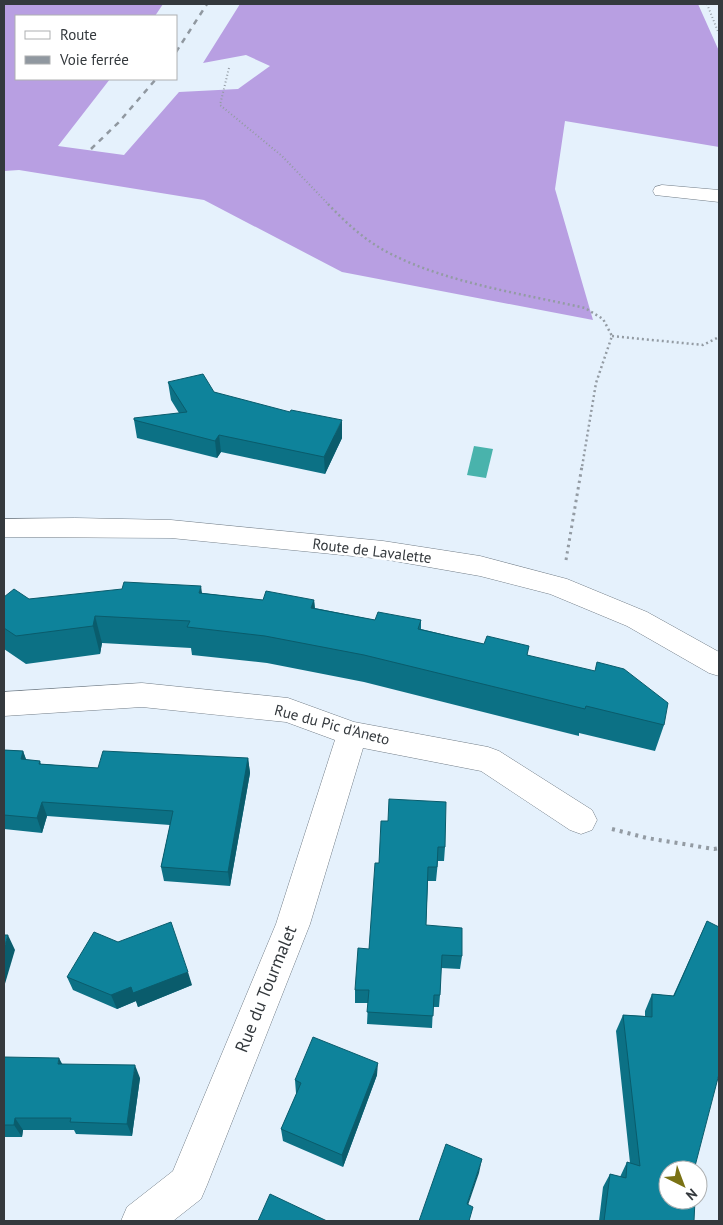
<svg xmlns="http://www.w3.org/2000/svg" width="723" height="1225" viewBox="0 0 723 1225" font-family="'PT Sans',sans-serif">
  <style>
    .forest { fill: #b89fe2 }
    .water { fill: #49b3ac }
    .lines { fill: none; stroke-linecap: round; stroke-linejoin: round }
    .minor-casing { stroke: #737e88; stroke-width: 1 }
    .path-far3 { stroke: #939ba3; stroke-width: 2; stroke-dasharray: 1 2.5; stroke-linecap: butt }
    .path-far2 { stroke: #939ba3; stroke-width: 2.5; stroke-dasharray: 2 3; stroke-linecap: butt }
    .path-far1 { stroke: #939ba3; stroke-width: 3; stroke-dasharray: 2.5 4; stroke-linecap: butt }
    .path { stroke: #939ba3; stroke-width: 4; stroke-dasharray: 3 5; stroke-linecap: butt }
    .minor { fill: #fff; fill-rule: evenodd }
    .rail { stroke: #9098a0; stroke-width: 2.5; stroke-dasharray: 5.5 5.5; stroke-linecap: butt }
    .wall { fill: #0c7185 }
    .shaded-wall { fill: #0a5c6c }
    .building { fill: #0e839b; stroke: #0a5c6c }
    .labels { text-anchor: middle; stroke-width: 5; stroke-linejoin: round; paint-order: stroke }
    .street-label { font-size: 15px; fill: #34393d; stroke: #fff }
    .near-street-label { font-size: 18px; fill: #34393d; stroke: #fff }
  </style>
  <rect width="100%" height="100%" fill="#e5f1fc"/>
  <!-- forest -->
  <path class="forest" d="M4,4h159l-8,12h-139v63h94l-52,67 66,9 55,-63 59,-3 32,-23 -24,-11 -43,8 37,-59h458l21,47v96l-154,-26 -10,68 38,131 -251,-48 -138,-72 -185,-30 -15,1z"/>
  <!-- water -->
  <path class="water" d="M474,446l19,3 -7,29 -19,-3z"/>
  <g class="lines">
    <!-- minor casing -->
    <g class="minor-casing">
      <g id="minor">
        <path d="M662,185l57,5v12l-64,-7 -2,-4 2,-4z"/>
        <path d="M75,518l96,2 212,21 97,15 87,23 80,33 72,40v24l-10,-3 -82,-47 -77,-32 -70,-18 -97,-17 -212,-21 -167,-1v-18z"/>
        <path d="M142,683l146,15 66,24 134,25 11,4 93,59 5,10 -5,10 -11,4 -11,-4 -89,-59 -118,-23 -53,176 -103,261 -6,14 -28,22h-52l6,-14 46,-36 103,-247 59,-184 -49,-18 -144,-15 -138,9v-24z"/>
      </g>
    </g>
    <!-- path-far3 -->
    <g class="path-far3">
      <path d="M707,4l12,30"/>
      <path d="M229,68l-9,37 62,51 48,50"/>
    </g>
    <!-- path-far2 -->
    <g class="path-far2">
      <path d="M328,204c19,20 39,38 63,50 57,29 132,40 194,54l18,11 9,17 -16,47 -14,84"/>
      <path d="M612,336l91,9 16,-8"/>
    </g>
    <!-- path-far1 -->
    <path class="path-far1" d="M566,560l16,-94"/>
    <!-- path -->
    <path class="path" d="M612,829l35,9 67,11 5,-1"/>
    <!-- minor -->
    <use href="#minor" class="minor"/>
    <!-- rail -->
    <g class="rail">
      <path d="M176,52l31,-48"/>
      <path d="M91,149l28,-27 37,-43"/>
    </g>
  </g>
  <!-- wall -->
  <g class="wall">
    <path d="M168,382l46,10 128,46 -17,36 -104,-22 -4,6 -80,-20 -3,-18 45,-7 -8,-13z"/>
    <path d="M202,593l61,7h51l1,8 60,12h46v9l107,26 136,70 -9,26 -76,-18v3l-215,-54 -97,-19 -75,-8 -1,-7 -89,-5 -2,11 -74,10 -22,-15v-52l25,2z"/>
    <path d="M4,750l19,1 3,9 14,1 1,3 57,4 150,-10 2,15 -20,113 -66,-5 -3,-14 9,-42 -123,-9 -5,17 -38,-4z"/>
    <path d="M388,821l57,26 -1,14h-6l-2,20h-8l-2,44 36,31 -2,13 -19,-1 -1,27 -1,12h-6l-1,21 -65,-4 1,-21h-13v-13l14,-41 10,-86z"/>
    <path d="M707,921l-39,249 26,51h-95l4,-34 7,-13 10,3 7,-15 3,1 -14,-132 7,-16 22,1v-5l7,-17 21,2z"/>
    <path d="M67,977l125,8 -54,22 -2,-6 -19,8 -44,-19z"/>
    <path d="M4,1057l59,7 77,14 -8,58 -56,-2 -2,-4h-51l-1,7h-18z"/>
    <path d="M377,1075l-34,92 -60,-26 -2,-12 16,-36h-1l-1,-13z"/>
  </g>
  <!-- shaded-wall -->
  <g class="shaded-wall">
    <path d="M342,420v18l-17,36 -1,-17z"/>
    <path d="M219,435l2,17 -4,6 -2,-17z"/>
    <path d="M201,586l4,28 -6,-21z"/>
    <path d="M314,600l2,27 -5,-19z"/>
    <path d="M95,616l7,27 -2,11 -7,-28z"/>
    <path d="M23,751l6,16 -8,-8z"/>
    <path d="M248,758l2,15 -20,113 -2,-14z"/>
    <path d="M42,802l5,14 -5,17 -5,-15z"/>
    <path d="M8,935l7,15 -11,37v-39z"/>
    <path d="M188,972l4,13 -54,22 -2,-6 -19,8 -6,-14 20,-8z"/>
    <path d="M59,1058l7,13 -8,-7z"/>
    <path d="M378,1063l-1,12 -34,92 -1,-12z"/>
    <path d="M135,1065l5,13 -8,58 -5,-12z"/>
    <path d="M15,1118l8,12 -1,7 -8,-12z"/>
    <path d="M482,1159l-3,14 -15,44 3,-13z"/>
  </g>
  <!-- building -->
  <g class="building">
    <path d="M203,374l11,18 76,20 1,-2 51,10 -18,37 -105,-22 -4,6 -81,-21v-2l53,-6 -19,-30z"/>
    <path d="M124,582l77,4 -2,7 64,7 3,-9 48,9 -3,8 64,12 3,-8 43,8 -3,9 66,15 3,-8 42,10 -2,9 68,16 2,-9 27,7 44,34 -4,22 -78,-19 -1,3 -221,-54 -99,-19 -78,-9 3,-6 -95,-5 -2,10 -77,10 -12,-8v-31l10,-8 15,10 93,-10z"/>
    <path d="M4,750l19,1 -2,8 19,2 -1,3 59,4 5,-17 145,7 -20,114 -67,-5 12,-56 -131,-9 -5,16 -33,-3z"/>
    <path d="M389,799l57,3 -1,45h-7l-1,20h-9l-2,58 36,3v28l-20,-1 -2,40h-6l-1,21 -66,-4 2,-22h-14l3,-42 11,1 6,-86h4l2,-42h7z"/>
    <path d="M707,921l12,6v147l-25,96h-26v30h27l-1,21h-90l6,-47 16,4 1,-16 13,4 -17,-151 29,2v-23l22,2z"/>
    <path d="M171,922l17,50 -55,21 -2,-6 -20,8 -44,-18 27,-45 24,10z"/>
    <path d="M4,935h4l-4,13z"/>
    <path d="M313,1037l65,26 -36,92 -61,-26 20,-46 -6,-3z"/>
    <path d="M4,1057l55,1 -1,6 77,1 -8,59 -57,-2 1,-4h-56l-1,7h-10z"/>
    <path d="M446,1144l36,15 -15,45 6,3 -4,14h-50z"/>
    <path d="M270,1194l57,27h-69z"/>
  </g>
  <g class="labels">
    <!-- street labels -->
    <g class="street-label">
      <text transform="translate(372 551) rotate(7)" y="5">Route de Lavalette</text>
      <text transform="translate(332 725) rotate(15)" y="5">Rue du Pic d'Aneto</text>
    </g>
    <!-- near-street labels -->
    <g class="near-street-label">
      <text transform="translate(266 989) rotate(-68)" y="6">Rue du Tourmalet</text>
    </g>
  </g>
  <!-- border -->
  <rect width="723" height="1225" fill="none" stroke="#34393d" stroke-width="10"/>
  <!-- legend -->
  <rect x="15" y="15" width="162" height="65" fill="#ffffff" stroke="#aeb0b1"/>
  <rect x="25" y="31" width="25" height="8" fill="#ffffff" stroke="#aeb0b1"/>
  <text x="60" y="40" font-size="15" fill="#34393d">Route</text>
  <rect x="25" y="56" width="25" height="8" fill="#9098a0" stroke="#aeb0b1"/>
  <text x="60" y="65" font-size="15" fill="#34393d">Voie ferrée</text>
  <!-- north arrow -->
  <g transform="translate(683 1185) rotate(138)"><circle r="24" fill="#ffffff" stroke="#aeb0b1"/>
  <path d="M0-4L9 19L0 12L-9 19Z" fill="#7a7214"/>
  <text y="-8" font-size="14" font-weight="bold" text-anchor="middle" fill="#34393d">N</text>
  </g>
</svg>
